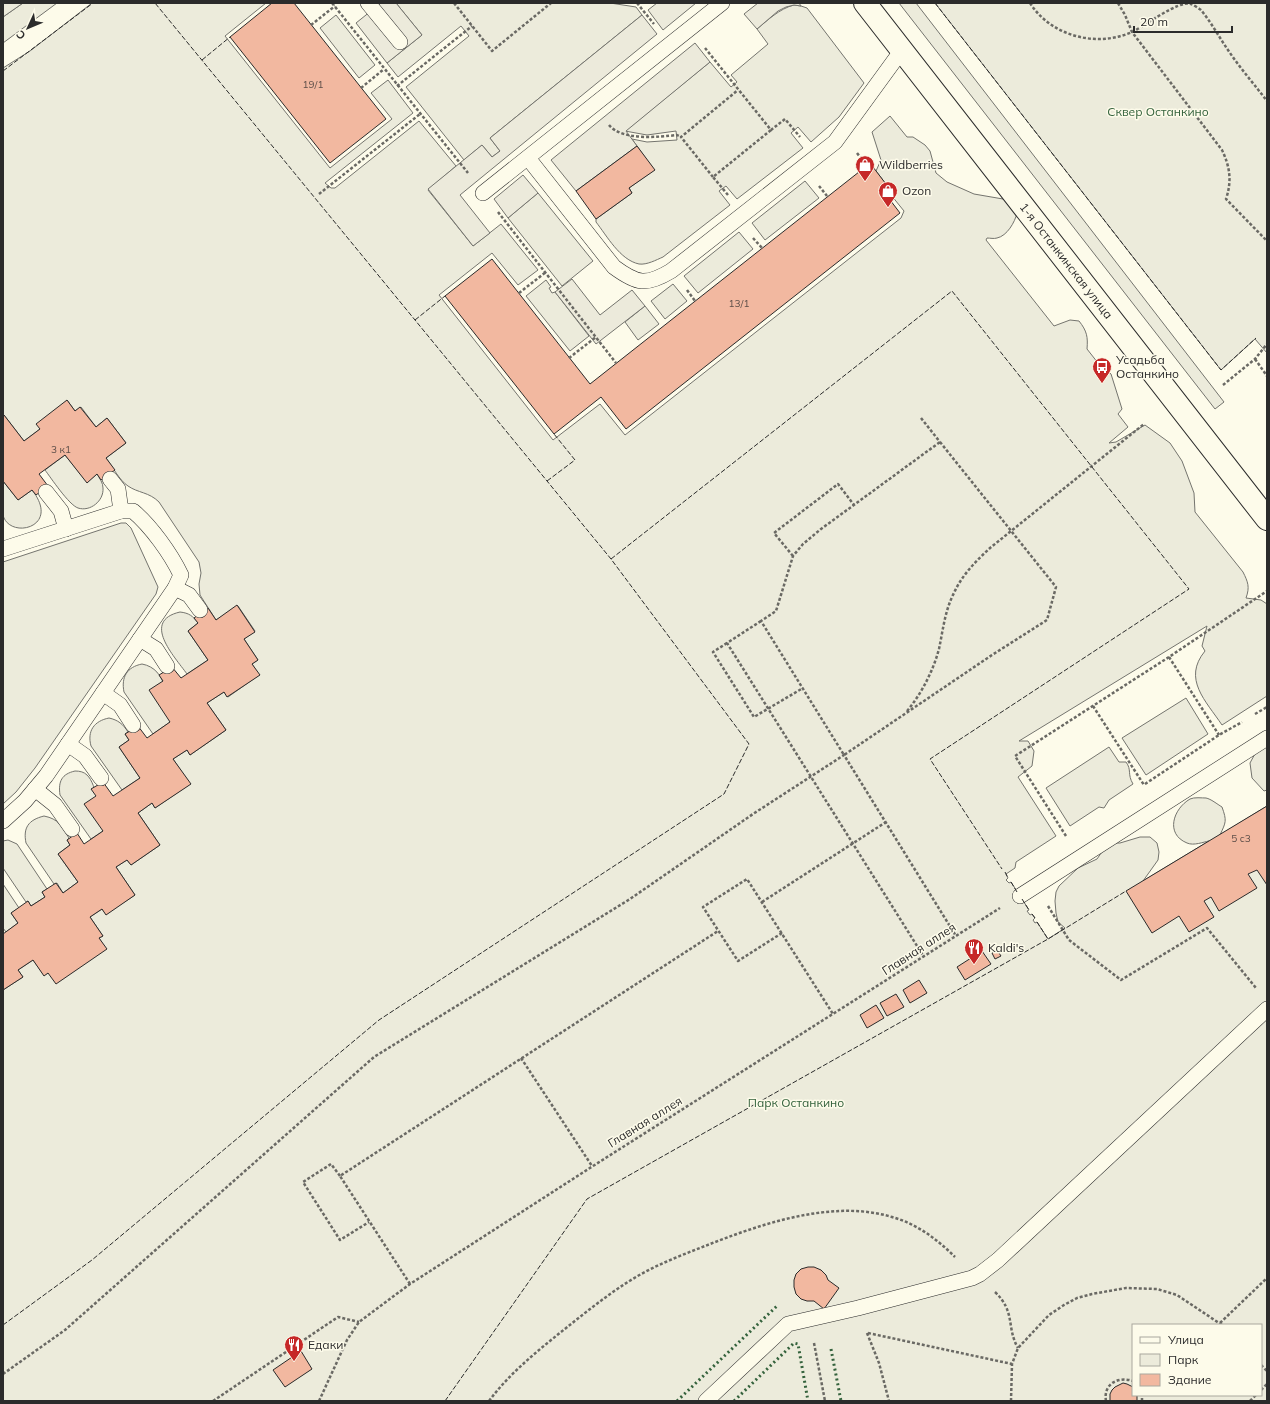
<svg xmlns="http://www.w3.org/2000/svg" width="1270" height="1404" viewBox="0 0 1270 1404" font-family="Mulish,sans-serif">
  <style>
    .green { fill: #ecebdb; stroke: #74746e; fill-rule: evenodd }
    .parking { fill: #eceadb; stroke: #74746e }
    .building { fill: #f2b8a0; stroke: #2b2b2b }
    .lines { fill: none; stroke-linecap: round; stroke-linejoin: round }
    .service-casing { stroke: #2b2b2b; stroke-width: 16 }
    .tertiary-casing { stroke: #2b2b2b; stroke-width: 24 }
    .path { stroke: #6a6964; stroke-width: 2.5; stroke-dasharray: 3 2; stroke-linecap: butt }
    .service { stroke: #fdfbea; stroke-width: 15 }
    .tertiary { stroke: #fdfbea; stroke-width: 22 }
    .hedge { stroke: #34623c; stroke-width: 3; stroke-dasharray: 2 3; stroke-linecap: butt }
    .fence { stroke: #2b2b2b; stroke-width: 1; stroke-dasharray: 5 2; stroke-linecap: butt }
    .labels { text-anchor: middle; stroke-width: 3; stroke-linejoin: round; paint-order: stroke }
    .number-label { font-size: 10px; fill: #5d4e48 }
    .park-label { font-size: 12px; fill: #34623c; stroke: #fdfbea }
    .poi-label { font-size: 12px; fill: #2b2b2b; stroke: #fdfbea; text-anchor: start }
    .street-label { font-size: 12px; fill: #2b2b2b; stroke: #fdfbea }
  </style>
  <rect width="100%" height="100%" fill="#fdfbea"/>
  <!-- green -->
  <g class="green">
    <path d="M23,3h34l-54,40v-26z"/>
    <path d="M92,3h174l-41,33 105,132 62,-49 -21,-26 17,-13 25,33 -88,70 6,5h4l84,-67 37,45 -28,24 45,56 28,-22 37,46 -20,15 -26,-32 -53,42 114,145 47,-36 25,31 276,-217 3,-7 -17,-21 2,-2 -13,-17 5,-11 -9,-28 18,-16 17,21h6l12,8 5,6 6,22 11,9 27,12 29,5 14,14c-2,9 -10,23 -20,25 -3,1 -7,0 -10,0l-1,2 68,86 16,-6 9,1c8,10 9,16 8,28l11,14 13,11 11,35 -4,5 10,13 -19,16 7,-1 29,-17 25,18 12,18 12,32 1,19 48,60c5,10 7,15 3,26l15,2 6,4v92l-45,29c-16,-24 -40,-46 -17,-74l-3,-5 5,-20 -188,115h9l6,10 -2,15 -14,11 38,59 -40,26 -1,6 -9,6 2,4 -2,2 3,3 2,-1 18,28 -2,1 3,4 2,-1 3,4 -2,2 2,3 2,-1 11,17 17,-11 -7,-6 -2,-9 -1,-12 1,-9 3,-6 19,-18 19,-9 11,-16h12l20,-6h10l7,6 2,9 -1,8 -15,21 66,-40c-6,1 -15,5 -22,2 -22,-9 -14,-34 3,-44 4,-2 12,-1 16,-1 5,1 11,6 16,9 5,14 4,15 -2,28l47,-29v595h-1264v-411l20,-13 -5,-7 15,-10 11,15 62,-26 -7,-11 4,-2 -13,-19 12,-8 4,5 29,-19 -19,-28 11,-7 4,5 29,-20 -22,-32 14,-10 3,5 35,-24 -17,-25 14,-9 3,5 36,-25 -19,-27 17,-11 4,5 31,-22 -7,-11 6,-4 -14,-21 11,-8 -17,-25 -22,14 -16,-25 -1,-11 2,-11 -2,-11 -40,-60c-10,-10 -21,-9 -31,-16 -9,-6 -15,-19 -22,-28l20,-15 -19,-25 -11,9 -15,-20 -6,4 -8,-11 -27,29 -16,12 -20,-26 -1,1v-348l27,-17zM1133,1325h128v70h-128z"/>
    <path d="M396,3h214l26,4 6,8 -152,123 10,13 -8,6 -10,-12 -18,15 -58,-73 63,-51 -8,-10 -63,51 -11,-14 35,-28z"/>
    <path d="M899,3h17l308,399 -9,7z"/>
    <path d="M935,3h332v350l-12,-14 -34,31z"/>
    <path d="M794,5l7,1 6,2 57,75 -25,34 -28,25 -13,-15 -7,6 12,15 -66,51 -11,-13 -7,5 11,14 -67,52c-7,3 -16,8 -24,7 -19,-4 -32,-28 -43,-42v-3l36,-26 -3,-5 25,-18 -22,-31 15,3 30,-2 -1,-9 -29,4 -22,-4 85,-69 21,25 6,-5 -6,-7 37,-31 -11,-15c11,-9 22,-20 37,-24z"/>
    <path d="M336,15l39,50 -16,13 -39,-50z"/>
    <path d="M805,181l14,17 -54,42 -13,-17z"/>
    <path d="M538,193l55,68 -31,25 -54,-68z"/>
    <path d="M739,232l14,17 -55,44 -14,-17z"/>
    <path d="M546,280l5,7 -2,1 3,5 3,-1 34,44 -19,15 -44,-55z"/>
    <path d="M673,284l14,17 -22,18 -14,-18z"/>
    <path d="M645,306l14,18 -21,16 -13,-18z"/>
    <path d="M65,455l22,27 10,-8c3,5 6,9 6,14 1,13 -13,24 -25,20 -9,-3 -27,-30 -33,-38z"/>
    <path d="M3,481l15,19 14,-10c30,38 -23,50 -29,25 -2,-8 0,-25 0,-34z"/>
    <path d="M121,523h5l5,5 27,59 -2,7 -121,174 -19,24 -13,12v-242z"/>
    <path d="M180,612c9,1 13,4 18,11l-10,8 20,29 -21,14c-13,-18 -46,-53 -7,-62z"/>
    <path d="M142,664c26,5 25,36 28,58l-17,12 -29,-42c-3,-15 3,-25 18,-28z"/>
    <path d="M1186,698l22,36 -62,41 -24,-37z"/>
    <path d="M109,718c9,2 14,6 19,14l-3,2 4,6 -10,7 21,31 -18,12 -31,-44c-4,-15 3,-25 18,-28z"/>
    <path d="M1267,742v48l-3,1 -12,-13 -2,-15 7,-13z"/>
    <path d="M1109,747l10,15h7c6,8 1,12 7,22l-24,16 -5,8 -5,-1 -29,19 -24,-38z"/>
    <path d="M75,771c5,0 9,1 12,4 10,9 13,42 16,56l-12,8 -31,-44c-2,-14 2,-21 15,-24z"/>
    <path d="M44,816c15,3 17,10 25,22l-2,2 3,5 -12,9 20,28 -15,11 -6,-10 -3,1 -28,-41c-3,-15 2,-23 18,-27z"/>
    <path d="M8,840l9,4 30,45 -5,3 3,5 -14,9 -3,-5 -2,1 -23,-34v-27z"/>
    <path d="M3,884l16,24 -8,5 7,10 -12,9 -3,-4z"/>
  </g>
  <!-- parking -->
  <g class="parking">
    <path d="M3,3h20l-20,14z"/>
    <path d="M381,3h15l26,32 -35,28 -31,-40z"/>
    <path d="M657,3h39l-33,27 -15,-20z"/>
    <path d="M758,3h41l2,3 -7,-1 -8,2 -8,4 -21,18 -13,-15z"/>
    <path d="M642,15l15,19 -197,161 30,38 -17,13 -45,-57 54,-44 10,12 8,-6 -10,-13z"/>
    <path d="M695,43l15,19 -84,69 11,15 -61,45 -25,-31z"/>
    <path d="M523,175l15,18 -30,25 -14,-19z"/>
    <path d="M572,279l28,36 32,-25 13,16 -49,38 -41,-52z"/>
  </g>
  <!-- building -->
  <g class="building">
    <path d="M272,3h22l92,116 -56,44 -100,-126z"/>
    <path d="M637,146l18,24 -26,18 3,5 -36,26 -20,-28z"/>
    <path d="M873,167l16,21 -5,4 16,21 -274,216 -25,-32 -47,37 -109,-138 47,-37 98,125 274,-216 3,4z"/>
    <path d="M67,400l8,11 5,-4 16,20 11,-9 19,25 -20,15 9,12 -14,10 -4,-6 -10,9 -22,-28 -26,19 9,12 -12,9 -4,-5 -14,10 -15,-19v-65l1,-1 20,26 16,-12 -4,-5z"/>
    <path d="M237,605l18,27 -11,7 14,21 -6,4 8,11 -33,22 -3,-5 -17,11 19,27 -36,25 -3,-5 -14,9 18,25 -36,24 -3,-5 -14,10 22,32 -29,20 -4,-5 -11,7 19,28 -29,20 -4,-6 -12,8 13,19 -4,2 8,11 -51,35 -8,-11 -4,3 -11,-16 -15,10 5,7 -20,13v-56l15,-11 -7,-10 17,-12 3,5 14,-9 -3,-5 14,-9 7,10 15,-11 -20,-28 12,-9 -3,-5 10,-7 7,11 19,-13 -19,-27 12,-8 -5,-7 12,-7 10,14 27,-18 -21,-31 10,-7 -4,-6 13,-8 9,12 23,-16 -21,-32 14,-9 -4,-6 13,-8 9,11 27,-18 -20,-29 10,-8 -4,-5 14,-10 8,12z"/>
    <path d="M1267,806v79l-10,-15 -9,4 9,14 -38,23 -8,-14 -7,4 10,16 -25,15 -10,-16 -27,17 -26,-42z"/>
    <path d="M997,950l4,6 -6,3 -3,-6z"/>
    <path d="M982,951l9,13 -26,16 -8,-13z"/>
    <path d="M919,980l8,13 -17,10 -7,-13z"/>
    <path d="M896,994l8,13 -17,9 -7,-13z"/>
    <path d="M876,1005l8,13 -17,10 -7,-13z"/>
    <path d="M808,1267h6l7,3 5,5 2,5 11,8 -15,21 -10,-8h-7l-6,-2 -5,-5 -2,-7v-7l2,-6 5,-5z"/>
    <path d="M301,1351l11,18 -27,18 -12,-17z"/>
    <path d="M1123,1383l4,1 6,3v8h4v6h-27v-7l2,-4 3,-3z"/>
  </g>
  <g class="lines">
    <!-- service casing -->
    <g class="service-casing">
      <g id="service">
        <path d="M368,3l32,39"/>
        <path d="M528,158l86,109c23,17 32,19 57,4l164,-129 67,-92"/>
        <path d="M483,193l239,-190"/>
        <path d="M110,479l8,10 3,22"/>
        <path d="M46,492l15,19 5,18"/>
        <path d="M3,549l118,-38h12c18,15 38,43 48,64l-6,13 -129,188 -21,25 -22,20"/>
        <path d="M175,588l14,7 11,15"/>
        <path d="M140,639l16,10 11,17"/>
        <path d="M103,693l17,12 13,20"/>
        <path d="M68,744l17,12 16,22"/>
        <path d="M35,789l20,16 17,24"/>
        <path d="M1020,896l247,-158"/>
        <path d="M706,1401l82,-77 70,-16 114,-30 8,-4 18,-14 269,-251"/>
      </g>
    </g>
    <!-- tertiary casing -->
    <g class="tertiary-casing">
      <g id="tertiary">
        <path id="s1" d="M865,3l402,516"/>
      </g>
    </g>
    <!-- path -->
    <g class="path">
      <path d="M332,3l136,170"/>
      <path d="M454,3l38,48 59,-48"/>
      <path d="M637,3l17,21"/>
      <path d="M1030,3c21,33 66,45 102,29 13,-6 46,-32 59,-28 3,1 7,4 10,6 10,12 18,27 27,40 12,18 26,34 39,51"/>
      <path d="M1118,3l7,12 7,17 90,118c8,17 10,31 4,49l41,42"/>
      <path d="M311,25l24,-19"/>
      <path d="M705,48l66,82 14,-11 15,18"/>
      <path d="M397,86l75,-60"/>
      <path d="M361,88l23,-19"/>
      <path d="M609,125c13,16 50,12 68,10l4,2"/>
      <path d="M857,153l13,17"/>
      <path d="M713,177l-32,-40 57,-47"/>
      <path d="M819,186l8,10"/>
      <path d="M319,194l101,-80"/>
      <path d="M728,195l-15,-18 58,-47"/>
      <path d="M498,212l118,151"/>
      <path d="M753,238l9,10"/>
      <path d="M687,290l8,11"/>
      <path d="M519,293l27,-21"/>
      <path d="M569,358l27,-21"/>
      <path d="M1255,359l12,17"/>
      <path d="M1223,385l32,-26 12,-15"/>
      <path d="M921,418l19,24"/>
      <path d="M940,442l116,145 -9,33 -55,35 -148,100 -83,-134 15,-10 17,-55 10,-12 18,-15z"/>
      <path d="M793,556l-19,-23 64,-49 16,21"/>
      <path d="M761,621l-34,22 197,314"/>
      <path d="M727,643l-14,9 41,65 49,-29"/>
      <path d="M1169,657l50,78"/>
      <path d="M1093,706l51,79"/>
      <path d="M907,711c15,-18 26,-40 32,-62 4,-19 6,-39 15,-56 8,-18 22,-32 36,-45l154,-124"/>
      <path d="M1255,714l12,-7"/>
      <path d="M1145,784l74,-49 23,-13"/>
      <path d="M1066,836l-51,-80 154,-99 98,-66"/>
      <path d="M762,902l124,-80"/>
      <path d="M1048,906l21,34 52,40 86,-52 49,60"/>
      <path d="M782,933l-44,28 -35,-54 44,-28 86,135"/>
      <path d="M521,1058l71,108"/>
      <path d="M340,1176l-9,-12 -28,18 37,58 29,-18"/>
      <path d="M410,1284l-70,-108 378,-245"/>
      <path d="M995,1292c21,20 11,35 23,56"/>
      <path d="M1220,1323l47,-45"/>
      <path d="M867,1333l12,30 10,38"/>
      <path d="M868,1333l144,31"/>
      <path d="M814,1343l11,58"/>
      <path d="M1261,1365l6,6"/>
      <path d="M3,1374l62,-44 309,-273 256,-158 123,-85 91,-59 112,181"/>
      <path d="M1261,1390l6,-6"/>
      <path d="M213,1401l125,-84 21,5"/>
      <path d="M319,1401l28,-61 12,-18 51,-38 183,-118 407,-258"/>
      <path d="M489,1401c20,-27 46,-48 72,-69 24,-19 48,-39 75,-55 22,-13 46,-22 69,-31 56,-22 127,-47 187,-29 25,7 45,22 63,40"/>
      <path d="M1011,1401l1,-37 6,-16 31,-33 15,-10 13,-7 15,-4 34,-6 31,1 20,6 45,30"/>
      <path d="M1106,1401c-3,-17 12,-25 27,-20"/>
      <path d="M1142,1401v-6"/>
      <path d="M1250,1401l6,-6"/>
    </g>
    <!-- service -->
    <use href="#service" class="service"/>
    <!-- tertiary -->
    <use href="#tertiary" class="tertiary"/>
    <!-- hedge -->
    <g class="hedge">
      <path d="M831,1349l10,52"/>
      <path d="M677,1401l101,-96"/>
      <path d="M734,1401l60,-58 4,1 10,57"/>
    </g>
    <!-- fence -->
    <g class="fence">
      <path d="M935,3l286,367 35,-32"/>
      <path d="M202,60l28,-23"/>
      <path d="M3,71l90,-68"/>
      <path d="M415,320l30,-24"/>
      <path d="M547,481l28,-21 -21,-26"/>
      <path d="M611,559l341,-268 237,298 -259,170 72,110"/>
      <path d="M1005,872l3,6"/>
      <path d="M1011,882l6,10"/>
      <path d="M1022,899l7,11"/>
      <path d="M1032,914l3,4"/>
      <path d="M1037,922l11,17"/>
      <path d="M3,1325l89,-65 287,-240 345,-226 25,-50 -138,-185 -456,-556"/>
      <path d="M445,1401l142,-202 461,-260 78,-48"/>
    </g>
  </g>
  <!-- icons -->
  <defs>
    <g id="shop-pin" transform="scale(1)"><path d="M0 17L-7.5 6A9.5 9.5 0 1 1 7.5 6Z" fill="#c62828" stroke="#fdfbea"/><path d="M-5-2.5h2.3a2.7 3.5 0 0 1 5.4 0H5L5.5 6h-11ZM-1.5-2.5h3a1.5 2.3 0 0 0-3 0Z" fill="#fff"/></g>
    <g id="bus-pin" transform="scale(1)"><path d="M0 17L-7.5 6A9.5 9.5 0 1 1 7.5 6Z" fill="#c62828" stroke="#fdfbea"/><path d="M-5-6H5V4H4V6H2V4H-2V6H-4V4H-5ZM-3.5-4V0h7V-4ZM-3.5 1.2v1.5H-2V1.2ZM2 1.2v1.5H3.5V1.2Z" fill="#fff"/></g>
    <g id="restaurant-pin" transform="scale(1)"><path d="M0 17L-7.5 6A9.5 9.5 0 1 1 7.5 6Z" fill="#c62828" stroke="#fdfbea"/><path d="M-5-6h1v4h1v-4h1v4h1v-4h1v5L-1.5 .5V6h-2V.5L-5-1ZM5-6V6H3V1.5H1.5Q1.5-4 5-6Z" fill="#fff"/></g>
  </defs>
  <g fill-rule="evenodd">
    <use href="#shop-pin" x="865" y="165"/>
    <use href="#shop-pin" x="888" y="191"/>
    <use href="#bus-pin" x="1102" y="367"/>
    <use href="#restaurant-pin" x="974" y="948"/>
    <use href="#restaurant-pin" x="294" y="1345"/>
  </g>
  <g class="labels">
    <!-- number labels -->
    <g class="number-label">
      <text x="313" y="88">19/1</text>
      <text x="739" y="307">13/1</text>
      <text x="61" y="453">3 к1</text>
      <text x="1241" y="842">5 с3</text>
    </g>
    <!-- park labels -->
    <g class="park-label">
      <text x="1158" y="116">Сквер Останкино</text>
      <text x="796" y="1107">Парк Останкино</text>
    </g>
    <!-- poi labels -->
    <g class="poi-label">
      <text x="879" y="169">Wildberries</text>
      <text x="902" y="195">Ozon</text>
      <text x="1116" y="364">Усадьба<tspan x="1116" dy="14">Останкино</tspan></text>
      <text x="988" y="952">Kaldi's</text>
      <text x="308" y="1349">Едаки</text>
    </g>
    <!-- street labels -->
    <g class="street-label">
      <text dy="4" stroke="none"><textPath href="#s1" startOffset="327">1-я Останкинская улица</textPath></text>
      <text transform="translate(919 949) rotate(-33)" y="4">Главная аллея</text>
      <text transform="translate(645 1122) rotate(-32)" y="4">Главная аллея</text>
    </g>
  </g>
  <!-- border -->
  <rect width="1270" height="1404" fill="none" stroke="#2b2b2b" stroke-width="8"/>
  <!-- legend -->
  <rect x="1132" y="1324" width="130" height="72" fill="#fdfbea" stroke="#a9a89e"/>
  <rect x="1140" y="1337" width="20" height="6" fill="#fdfbea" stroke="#a9a89e"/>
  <text x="1168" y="1344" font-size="12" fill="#2b2b2b">Улица</text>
  <rect x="1140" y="1354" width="20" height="12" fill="#ecebdb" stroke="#a9a89e"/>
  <text x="1168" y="1364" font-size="12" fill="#2b2b2b">Парк</text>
  <rect x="1140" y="1374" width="20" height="12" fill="#f2b8a0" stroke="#a9a89e"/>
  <text x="1168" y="1384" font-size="12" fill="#2b2b2b">Здание</text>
  <!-- north arrow -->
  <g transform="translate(28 28) rotate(226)" stroke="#fdfbea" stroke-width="3" paint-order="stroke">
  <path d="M0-3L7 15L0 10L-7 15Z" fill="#2b2b2b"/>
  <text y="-6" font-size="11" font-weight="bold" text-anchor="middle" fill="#2b2b2b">С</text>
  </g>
  <!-- scale -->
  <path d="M1134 26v6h98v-6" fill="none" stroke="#2b2b2b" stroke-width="2"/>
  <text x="1140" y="26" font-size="12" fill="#2b2b2b" stroke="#fdfbea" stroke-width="3" paint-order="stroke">20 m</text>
</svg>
